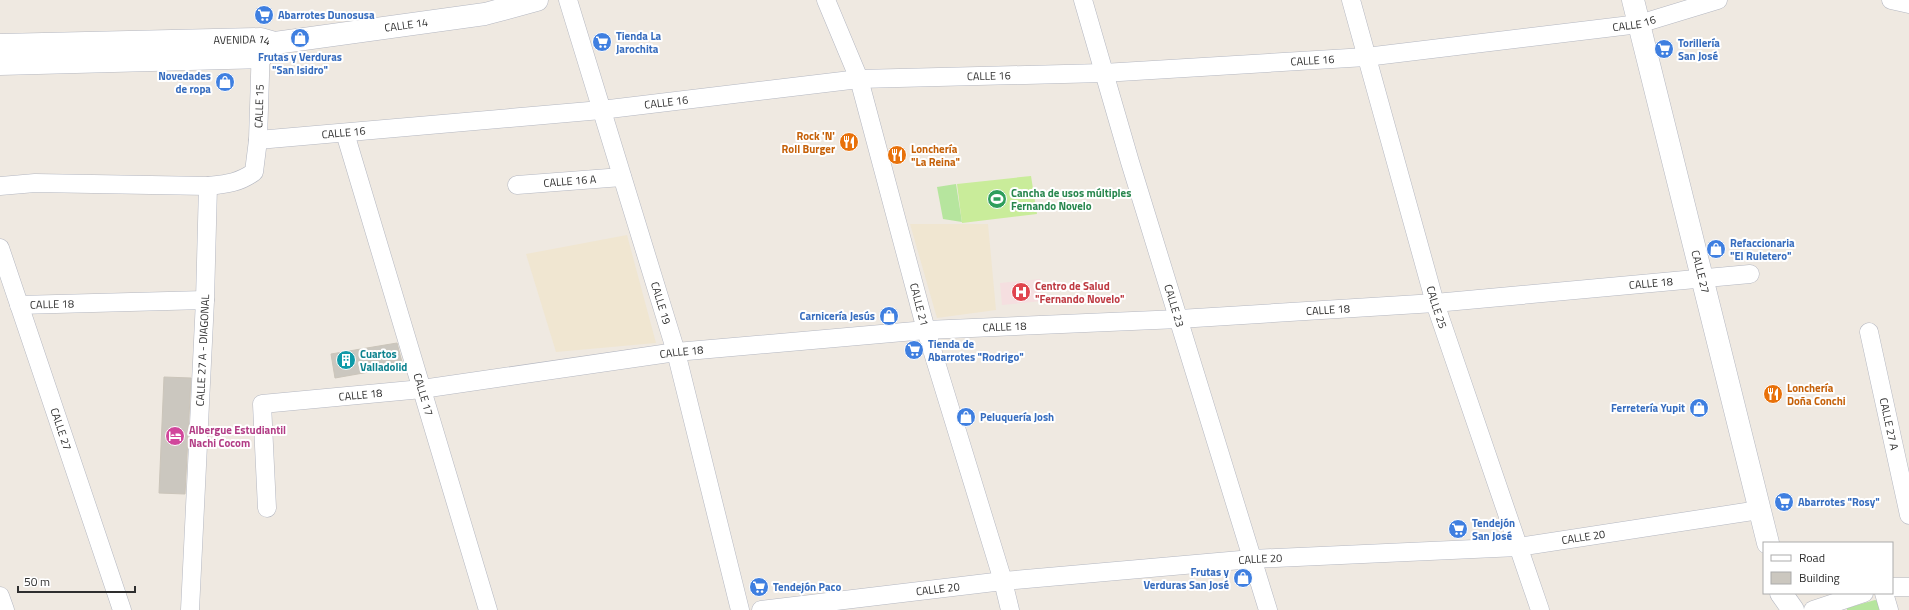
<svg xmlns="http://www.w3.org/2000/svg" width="1909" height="610" viewBox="0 0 1909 610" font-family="'Titillium Web',sans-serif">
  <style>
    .education { fill: #f0e6d1 }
    .medical { fill: #f5dfe0 }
    .green { fill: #b6e59e }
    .pitch { fill: #c9ec9a }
    .building { fill: #cbc7bf; stroke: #cbc5ba }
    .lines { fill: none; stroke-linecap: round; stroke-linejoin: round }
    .minor-casing { stroke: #b4b7c1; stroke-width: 19 }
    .tertiary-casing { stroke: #b4b7c1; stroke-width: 23 }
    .secondary-casing { stroke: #b4b7c1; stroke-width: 23 }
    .minor { stroke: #fff; stroke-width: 18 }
    .tertiary { stroke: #fff; stroke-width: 22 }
    .secondary { stroke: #fff; stroke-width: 22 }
    .labels { text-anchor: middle; stroke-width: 4; stroke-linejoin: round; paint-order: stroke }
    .shop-label { font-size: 11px; font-weight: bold; fill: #366cbe; stroke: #fff; text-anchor: start }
    .street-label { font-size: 11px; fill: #2e2e2e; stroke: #fff }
    .food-label { font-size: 11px; font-weight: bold; fill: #c56008; stroke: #fff; text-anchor: start }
    .leisure-label { font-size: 11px; font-weight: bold; fill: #27864d; stroke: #fff; text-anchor: start }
    .health-label { font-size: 11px; font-weight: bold; fill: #be3a42; stroke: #fff; text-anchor: start }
    .culture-label { font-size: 11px; font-weight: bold; fill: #0d838f; stroke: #fff; text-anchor: start }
    .hotel-label { font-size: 11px; font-weight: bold; fill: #b23c85; stroke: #fff; text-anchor: start }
  </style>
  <rect width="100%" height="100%" fill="#efe9e1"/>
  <!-- education -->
  <g class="education">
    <path d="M910,224h78l8,86 -59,8z"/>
    <path d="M627,235l29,108 -100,9 -30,-98z"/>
  </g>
  <!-- medical -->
  <path class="medical" d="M1040,279l2,22 -40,4 -2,-22z"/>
  <!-- green -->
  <g class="green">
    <path d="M956,184l6,38 -19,-3 -6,-32z"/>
    <path d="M1875,600l6,2 2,8h-36v-2z"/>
  </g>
  <!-- pitch -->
  <path class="pitch" d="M1031,176l6,38 -75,9 -5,-39z"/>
  <!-- building -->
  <g class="building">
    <path d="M397,343l6,23 -68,12 -4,-24z"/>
    <path d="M164,377l27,1 -6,116 -26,-1z"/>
  </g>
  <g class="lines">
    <!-- minor casing -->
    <g class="minor-casing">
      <g id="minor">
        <path id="s1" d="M568,0l108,352 64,258"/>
        <path id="s2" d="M826,0l33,79 67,251 77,251 7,29"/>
        <path id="s3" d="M1083,0l47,162 138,448"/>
        <path id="s4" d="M1351,0l84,303 105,307"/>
        <path d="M1891,0l18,4"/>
        <path id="s5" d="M345,133l143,477"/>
        <path id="s6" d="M258,140l343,-30 258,-31 244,-6 263,-16 273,-33 79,-24"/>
        <path id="s7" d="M517,185l105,-8"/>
        <path id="s8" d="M0,186l35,-3 173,3c18,-2 31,-3 46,-14l4,-32 3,-96"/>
        <path id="s9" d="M0,248l122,362"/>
        <path id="s10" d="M19,305l186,-5"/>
        <path id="s11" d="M1869,332l40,183"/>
        <path id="s12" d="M267,508l-5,-104 160,-15 254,-37 250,-22 253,-11 256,-16 315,-29"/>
        <path d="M1892,587h17"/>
        <path d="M1884,593l5,17"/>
        <path d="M0,596l5,14"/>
        <path id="s13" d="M190,610l15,-310 3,-114"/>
        <path id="s14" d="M761,610l242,-29 249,-22 266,-12 241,-37"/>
        <path d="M1813,610l51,-17"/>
      </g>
    </g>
    <!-- tertiary casing -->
    <g class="tertiary-casing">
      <g id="tertiary">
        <path id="s15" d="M0,45l261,-6 14,4 210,-29 52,-14"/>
        <path d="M0,64l261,-7 14,-14"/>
      </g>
    </g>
    <!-- secondary casing -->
    <g class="secondary-casing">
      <g id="secondary">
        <path id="s16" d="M1633,0l135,543"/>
        <path d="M1781,593l12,17"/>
      </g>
    </g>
    <!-- minor -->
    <use href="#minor" class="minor"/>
    <!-- tertiary -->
    <use href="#tertiary" class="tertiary"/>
    <!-- secondary -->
    <use href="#secondary" class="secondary"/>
  </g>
  <!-- icons -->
  <defs>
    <g id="supermarket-disc" transform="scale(1)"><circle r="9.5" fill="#3f7fe0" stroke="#fff"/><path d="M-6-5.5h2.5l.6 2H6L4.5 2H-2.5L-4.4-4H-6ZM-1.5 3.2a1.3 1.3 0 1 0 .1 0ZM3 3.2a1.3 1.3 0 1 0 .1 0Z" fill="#fff"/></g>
    <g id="shop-disc" transform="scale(1)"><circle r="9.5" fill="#3f7fe0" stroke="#fff"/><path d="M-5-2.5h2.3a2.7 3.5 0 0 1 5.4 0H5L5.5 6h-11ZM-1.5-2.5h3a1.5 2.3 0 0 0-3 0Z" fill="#fff"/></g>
    <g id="restaurant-disc" transform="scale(1)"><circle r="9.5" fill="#e8710a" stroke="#fff"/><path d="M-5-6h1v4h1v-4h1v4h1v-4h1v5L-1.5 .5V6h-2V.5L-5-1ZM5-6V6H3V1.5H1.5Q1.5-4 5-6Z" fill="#fff"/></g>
    <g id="stadium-disc" transform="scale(1)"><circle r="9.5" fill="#2e9e5b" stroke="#fff"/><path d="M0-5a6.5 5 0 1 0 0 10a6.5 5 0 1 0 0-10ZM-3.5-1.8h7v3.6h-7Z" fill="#fff"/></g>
    <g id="hospital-disc" transform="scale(1)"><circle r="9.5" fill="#e0444e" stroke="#fff"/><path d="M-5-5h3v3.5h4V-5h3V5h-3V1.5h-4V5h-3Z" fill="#fff"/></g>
    <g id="building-disc" transform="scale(1)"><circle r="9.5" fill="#0f9aa8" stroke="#fff"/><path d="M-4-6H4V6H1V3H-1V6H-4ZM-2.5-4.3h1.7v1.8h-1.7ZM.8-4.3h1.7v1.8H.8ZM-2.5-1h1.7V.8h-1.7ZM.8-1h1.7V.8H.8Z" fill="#fff"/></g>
    <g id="hotel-disc" transform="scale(1)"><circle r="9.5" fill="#d1479c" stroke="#fff"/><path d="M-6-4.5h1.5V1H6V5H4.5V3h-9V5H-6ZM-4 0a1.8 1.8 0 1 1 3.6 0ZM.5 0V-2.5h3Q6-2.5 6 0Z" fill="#fff"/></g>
  </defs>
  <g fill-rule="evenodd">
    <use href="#supermarket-disc" x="264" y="15"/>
    <use href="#shop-disc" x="300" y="38"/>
    <use href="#supermarket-disc" x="602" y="42"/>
    <use href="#supermarket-disc" x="1664" y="49"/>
    <use href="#shop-disc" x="225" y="82"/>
    <use href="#restaurant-disc" x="849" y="142"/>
    <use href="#restaurant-disc" x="897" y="155"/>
    <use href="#stadium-disc" x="997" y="199"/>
    <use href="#shop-disc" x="1716" y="249"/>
    <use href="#hospital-disc" x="1021" y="292"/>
    <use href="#shop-disc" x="889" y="316"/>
    <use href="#supermarket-disc" x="914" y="350"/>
    <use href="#building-disc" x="346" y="360"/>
    <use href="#restaurant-disc" x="1773" y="394"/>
    <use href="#shop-disc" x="1699" y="408"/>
    <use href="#shop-disc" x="966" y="417"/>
    <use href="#hotel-disc" x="175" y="436"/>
    <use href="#supermarket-disc" x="1784" y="502"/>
    <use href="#supermarket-disc" x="1458" y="529"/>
    <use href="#shop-disc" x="1243" y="578"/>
    <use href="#supermarket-disc" x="759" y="587"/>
  </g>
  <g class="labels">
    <!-- shop labels -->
    <g class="shop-label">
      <text x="278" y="19">Abarrotes Dunosusa</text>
      <text x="616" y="40">Tienda La<tspan x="616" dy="13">Jarochita</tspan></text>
      <text x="1678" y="47">Torillería<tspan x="1678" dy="13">San José</tspan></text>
      <text x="300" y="61" text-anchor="middle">Frutas y Verduras<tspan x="300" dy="13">"San Isidro"</tspan></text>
      <text x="211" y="80" text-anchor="end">Novedades<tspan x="211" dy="13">de ropa</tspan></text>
      <text x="1730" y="247">Refaccionaria<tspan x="1730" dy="13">"El Ruletero"</tspan></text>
      <text x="875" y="320" text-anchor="end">Carnicería Jesús</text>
      <text x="928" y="348">Tienda de<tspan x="928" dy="13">Abarrotes "Rodrigo"</tspan></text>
      <text x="1685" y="412" text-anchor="end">Ferretería Yupit</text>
      <text x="980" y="421">Peluquería Josh</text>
      <text x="1798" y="506">Abarrotes "Rosy"</text>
      <text x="1472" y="527">Tendejón<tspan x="1472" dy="13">San José</tspan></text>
      <text x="1229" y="576" text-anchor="end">Frutas y<tspan x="1229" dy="13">Verduras San José</tspan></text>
      <text x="773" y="591">Tendejón Paco</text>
    </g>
    <!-- street labels -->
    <g class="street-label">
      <text dy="4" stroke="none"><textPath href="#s6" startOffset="1382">CALLE 16</textPath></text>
      <text dy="4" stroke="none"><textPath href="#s15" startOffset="408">CALLE 14</textPath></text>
      <text dy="4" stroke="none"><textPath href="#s15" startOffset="242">AVENIDA 14</textPath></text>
      <text dy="4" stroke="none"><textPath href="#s6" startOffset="1058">CALLE 16</textPath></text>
      <text dy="4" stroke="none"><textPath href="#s6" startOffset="734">CALLE 16</textPath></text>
      <text dy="4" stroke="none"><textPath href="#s6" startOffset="410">CALLE 16</textPath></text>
      <text dy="4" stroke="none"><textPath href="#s8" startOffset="323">CALLE 15</textPath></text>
      <text dy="4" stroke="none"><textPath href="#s6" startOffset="86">CALLE 16</textPath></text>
      <text dy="4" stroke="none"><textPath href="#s7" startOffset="53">CALLE 16 A</textPath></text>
      <text dy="4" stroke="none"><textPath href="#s16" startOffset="280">CALLE 27</textPath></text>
      <text dy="4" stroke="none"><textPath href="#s12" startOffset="1499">CALLE 18</textPath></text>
      <text dy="4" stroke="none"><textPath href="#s1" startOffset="317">CALLE 19</textPath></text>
      <text dy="4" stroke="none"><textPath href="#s10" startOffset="33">CALLE 18</textPath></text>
      <text dy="4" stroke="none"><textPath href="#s2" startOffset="319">CALLE 21</textPath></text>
      <text dy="4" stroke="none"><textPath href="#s3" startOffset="319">CALLE 23</textPath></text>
      <text dy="4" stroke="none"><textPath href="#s4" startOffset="319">CALLE 25</textPath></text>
      <text dy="4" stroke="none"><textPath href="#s12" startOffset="1175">CALLE 18</textPath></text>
      <text dy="4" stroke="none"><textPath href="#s12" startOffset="851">CALLE 18</textPath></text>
      <text dy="4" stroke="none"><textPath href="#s13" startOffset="260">CALLE 27 A - DIAGONAL</textPath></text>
      <text dy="4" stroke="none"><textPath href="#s12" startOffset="527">CALLE 18</textPath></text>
      <text dy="4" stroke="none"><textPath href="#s5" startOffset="273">CALLE 17</textPath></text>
      <text dy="4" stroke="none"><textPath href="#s12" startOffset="203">CALLE 18</textPath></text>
      <text dy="4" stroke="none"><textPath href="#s11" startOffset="94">CALLE 27 A</textPath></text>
      <text dy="4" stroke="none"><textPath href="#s9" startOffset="191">CALLE 27</textPath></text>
      <text dy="4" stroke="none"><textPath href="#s14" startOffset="826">CALLE 20</textPath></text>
      <text dy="4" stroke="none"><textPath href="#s14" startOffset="502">CALLE 20</textPath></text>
      <text dy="4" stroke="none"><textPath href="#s14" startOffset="178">CALLE 20</textPath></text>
    </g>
    <!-- food labels -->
    <g class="food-label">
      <text x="835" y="140" text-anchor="end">Rock 'N'<tspan x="835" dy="13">Roll Burger</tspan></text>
      <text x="911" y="153">Lonchería<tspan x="911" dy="13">"La Reina"</tspan></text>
      <text x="1787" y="392">Lonchería<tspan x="1787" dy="13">Doña Conchi</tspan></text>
    </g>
    <!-- leisure labels -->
    <g class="leisure-label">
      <text x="1011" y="197">Cancha de usos múltiples<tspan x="1011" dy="13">Fernando Novelo</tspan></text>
    </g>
    <!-- health labels -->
    <g class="health-label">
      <text x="1035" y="290">Centro de Salud<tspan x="1035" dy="13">"Fernando Novelo"</tspan></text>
    </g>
    <!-- culture labels -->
    <g class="culture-label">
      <text x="360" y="358">Cuartos<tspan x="360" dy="13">Valladolid</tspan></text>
    </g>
    <!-- hotel labels -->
    <g class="hotel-label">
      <text x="189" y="434">Albergue Estudiantil<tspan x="189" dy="13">Nachi Cocom</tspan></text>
    </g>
  </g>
  <!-- legend -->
  <rect x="1763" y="542" width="130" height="52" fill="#ffffff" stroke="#ababab"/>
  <rect x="1771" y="555" width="20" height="6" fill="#ffffff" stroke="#ababab"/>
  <text x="1799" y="562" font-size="12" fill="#2e2e2e">Road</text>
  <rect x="1771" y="572" width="20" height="12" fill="#cbc7bf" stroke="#ababab"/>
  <text x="1799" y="582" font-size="12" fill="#2e2e2e">Building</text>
  <!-- scale -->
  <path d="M18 586v6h117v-6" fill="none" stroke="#2e2e2e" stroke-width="2"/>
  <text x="24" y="586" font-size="12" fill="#2e2e2e" stroke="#ffffff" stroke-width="3" paint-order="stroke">50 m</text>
</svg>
